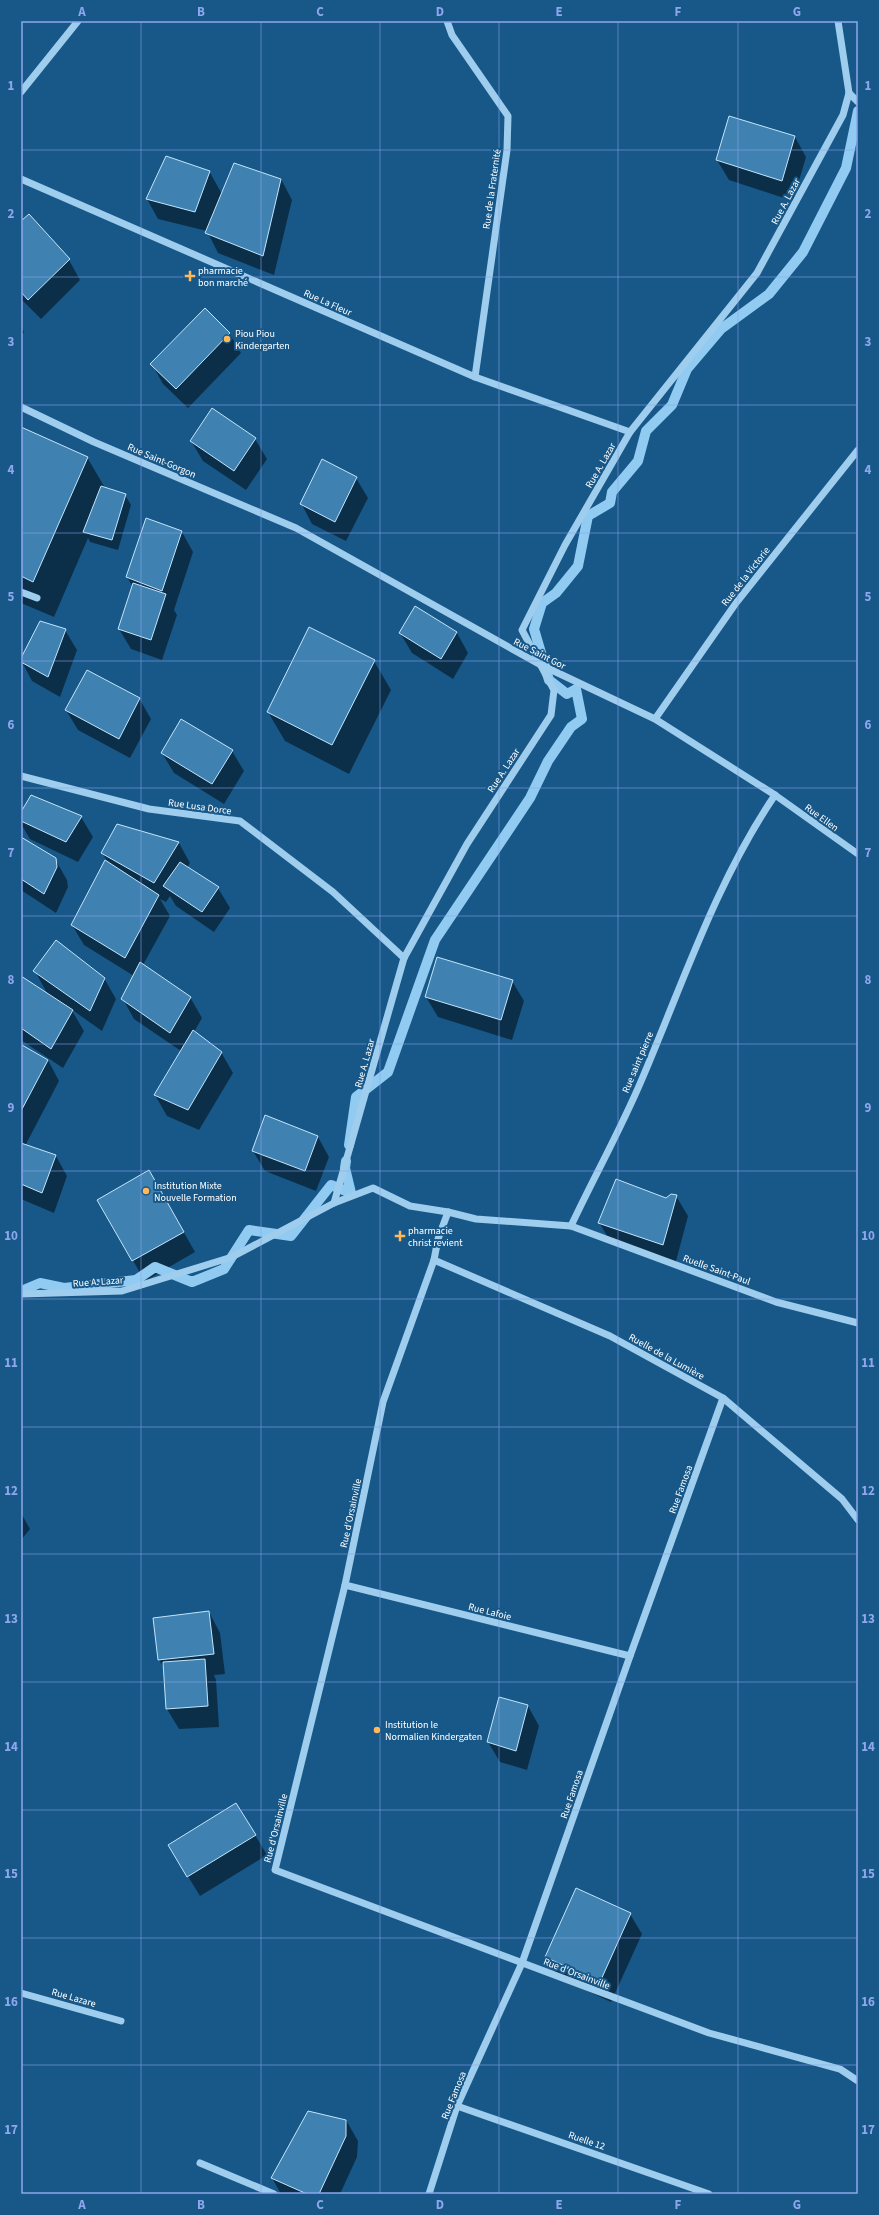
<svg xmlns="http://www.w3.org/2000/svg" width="879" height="2215" viewBox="0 0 879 2215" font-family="'Source Sans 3',sans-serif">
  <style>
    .shadow { fill: #0007 }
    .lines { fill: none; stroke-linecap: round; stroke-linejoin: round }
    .stream { stroke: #91cbf1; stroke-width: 10 }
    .building { fill: #3f82b2; stroke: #c4e4fa }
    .minor { stroke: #9ecdee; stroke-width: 7 }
    .grid { fill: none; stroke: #8ea6ec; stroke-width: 1; stroke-opacity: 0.55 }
    .poi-dot { fill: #ffb95b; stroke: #175889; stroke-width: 1.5 }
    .labels { text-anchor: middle; stroke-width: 4; stroke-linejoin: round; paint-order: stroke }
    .street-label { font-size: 10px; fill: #fff; stroke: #175889 }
    .poi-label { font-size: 10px; fill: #fff; stroke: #175889; text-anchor: start }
    .neatline { fill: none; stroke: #8ea6ec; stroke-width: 1.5 }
    .grid-label { font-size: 13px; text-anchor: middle; font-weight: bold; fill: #8ea6ec }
  </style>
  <rect width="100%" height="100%" fill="#175889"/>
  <!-- shadow -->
  <g class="shadow">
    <path d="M730,117l65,20 11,20 -13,44 -64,-21 -12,-20z"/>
    <path d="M209,171l13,23 59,-15 11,21 -18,75 -56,-22 -11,-22 -49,-12 -11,-20z"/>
    <path d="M21,222l48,38 11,20 -39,39 -20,-20z"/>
    <path d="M21,326l3,6 -3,4z"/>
    <path d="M229,333l12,20 -53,55 -25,-24 -11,-20z"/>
    <path d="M21,428l66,29 18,31 20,7 6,10 -13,45 -28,-8 -2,-4 -34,79 -33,-14z"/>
    <path d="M255,439l12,20 -21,31 -43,-29 -12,-20z"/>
    <path d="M356,478l12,20 -22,43 -34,-17 -11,-21z"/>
    <path d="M146,520l36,12 11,20 -19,58 3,5 -15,45 -31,-11 -12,-20 14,-42 -6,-10z"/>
    <path d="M416,608l41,25 11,20 -15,26 -41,-26 -12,-20z"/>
    <path d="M65,630l12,20 -17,47 -28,-16 -11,-21z"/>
    <path d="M374,661l17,29 -42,84 -64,-33 -17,-29z"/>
    <path d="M139,698l12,21 -21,39 -52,-28 -12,-20z"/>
    <path d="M232,751l12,20 -20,33 -50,-31 -12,-20z"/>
    <path d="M21,814l60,3 12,20 -15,25 -48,-23 -9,-15z"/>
    <path d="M21,838l34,21 12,21 1,7 -12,26 -35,-23z"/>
    <path d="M179,843l11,20 -3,5 31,20 12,20 -16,24 -38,-26 -6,-10 -4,6 -6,-3 10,17 -27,49 47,32 12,21 -8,14 27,20 12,21 -34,57 -32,-14 -12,-21 26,-44 -47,-32 -11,-20 11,-23 -50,-31 -12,-20 37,-61 -7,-11z"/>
    <path d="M35,971l69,7 12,21 -14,32 -31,-22 13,22 -21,37 -42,-28v-62l27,17z"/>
    <path d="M512,981l12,20 -12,39 -74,-23 -12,-20z"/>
    <path d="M21,1047l27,13 11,21 -34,65 31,10 11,20 -13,37 -33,-14z"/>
    <path d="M266,1116l52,21 11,20 -13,34 -51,-20 -12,-20z"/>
    <path d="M149,1171l46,81 -50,29 -47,-80z"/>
    <path d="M676,1196l12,20 -13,49 -64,-22 -12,-21z"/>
    <path d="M21,1513l9,16 -9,11z"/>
    <path d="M209,1612l11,21 5,41 -11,1 2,5 3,47 -40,2 -12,-20 -2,-40 -6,-9z"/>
    <path d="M528,1706l11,20 -12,44 -27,-8 -12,-20z"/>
    <path d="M255,1835l12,20 -67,41 -19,-31z"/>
    <path d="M630,1914l12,20 -31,68 -53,-25 -12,-20z"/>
    <path d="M346,2120l12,21 -1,16 -17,37h-59l-9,-16z"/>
  </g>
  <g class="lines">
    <!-- stream -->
    <g class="stream">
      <path d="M349,1145l7,-48 32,-25 47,-132 95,-142 18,-37 23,-34 11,-8 -6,-30 -9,5 -18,-14 -15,-51 8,-26 14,-10 22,-27 10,-50 22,-13 2,-11 26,-31 8,-30 26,-26 15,-36 34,-40 48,-35 34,-42 43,-84 12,-57"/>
      <path d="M21,1291l19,-8 24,5 72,-8 19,-13 37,15 32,-13 25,-39 42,6 40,-51 20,8 -6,-25 1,-7"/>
    </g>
  </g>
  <!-- building -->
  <g class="building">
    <path d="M729,116l66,20 -13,45 -66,-21z"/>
    <path d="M166,156l44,15 -15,41 -49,-13z"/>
    <path d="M234,163l47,16 -18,77 -58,-23z"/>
    <path d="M29,214l41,45 -42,41 -7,-8v-71z"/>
    <path d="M205,308l25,25 -54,56 -26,-25z"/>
    <path d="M212,408l44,30 -22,33 -44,-30z"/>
    <path d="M21,427l67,30 -55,125 -12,-6z"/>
    <path d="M322,459l35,18 -22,45 -35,-18z"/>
    <path d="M101,486l25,8 -14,46 -29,-8z"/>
    <path d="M146,518l36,13 -20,60 -36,-14z"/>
    <path d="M133,583l33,11 -15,46 -33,-11z"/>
    <path d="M415,606l42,26 -16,27 -42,-26z"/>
    <path d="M40,621l26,8 -18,48 -27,-15v-4z"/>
    <path d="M309,627l66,33 -43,85 -65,-33z"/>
    <path d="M87,670l53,28 -21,41 -54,-29z"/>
    <path d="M181,719l52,31 -21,34 -51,-31z"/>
    <path d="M31,795l51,21 -16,26 -45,-21v-9z"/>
    <path d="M117,824l62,18 -25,41 -53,-30z"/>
    <path d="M21,837l35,21 1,9 -13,27 -23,-15z"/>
    <path d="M105,860l54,35 -34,63 -54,-33z"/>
    <path d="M180,862l39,25 -17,25 -39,-26z"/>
    <path d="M56,940l49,38 -15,33 -57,-40z"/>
    <path d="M437,957l76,23 -12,40 -76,-23z"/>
    <path d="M140,962l51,35 -21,36 -49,-34z"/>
    <path d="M21,976l52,34 -22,39 -30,-21z"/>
    <path d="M193,1030l29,22 -34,58 -34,-15z"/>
    <path d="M22,1045l26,15 -27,51v-64z"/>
    <path d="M265,1115l53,21 -13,35 -53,-20z"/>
    <path d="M21,1143l35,12 -14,38 -21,-9z"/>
    <path d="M149,1170l35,62 -52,29 -35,-61z"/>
    <path d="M616,1179l50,19 5,-4 6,1 -14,50 -65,-22z"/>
    <path d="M209,1611l5,43 -56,6 -5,-42z"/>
    <path d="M205,1659l3,47 -42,3 -3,-47z"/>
    <path d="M499,1697l29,8 -12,46 -29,-9z"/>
    <path d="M236,1803l20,32 -69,42 -19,-32z"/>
    <path d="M576,1888l55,25 -31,69 -55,-25z"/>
    <path d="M308,2111l38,9v16l-27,58h-12l-36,-16z"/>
  </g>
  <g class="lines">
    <!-- minor -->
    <g class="minor">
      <path d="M447,21l5,14 56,81 -1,34 -32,227"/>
      <path d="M838,21l11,72 9,9"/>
      <path d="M21,92l57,-71"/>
      <path d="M21,179l454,198 155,55"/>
      <path d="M21,407l73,35 202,86 243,136 116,55 120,76 83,59"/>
      <path d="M21,592l16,6"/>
      <path d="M655,719l81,-116 122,-153"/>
      <path d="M21,776l128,33 91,12 93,71 71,66"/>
      <path d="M334,1203l39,-15 37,18 38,6 -10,27 -4,21 -51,142 -38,183 -70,285 434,163 131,36 18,12"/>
      <path d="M448,1212l28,7 95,7c23,-49 50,-97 71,-147 41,-96 74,-197 133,-284"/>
      <path d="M571,1226l205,76 82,21"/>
      <path d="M434,1260l176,76 113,62 119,101 16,21"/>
      <path d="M21,1294l101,-3 110,-34 102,-54 70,-245 63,-114 84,-129 3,-25 -32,-60 43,-85 65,-113 127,-159 86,-158 6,-22"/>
      <path d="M345,1585l285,71"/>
      <path d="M21,1993l100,28"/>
      <path d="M457,2106l252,88"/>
      <path d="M200,2163l74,31"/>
      <path d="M429,2194l28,-88 65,-143 108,-307 93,-258"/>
    </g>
  </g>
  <!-- grid -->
  <path class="grid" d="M141,21v2173M261,21v2173M380,21v2173M499,21v2173M618,21v2173M738,21v2173M21,150h837M21,277h837M21,405h837M21,533h837M21,661h837M21,788h837M21,916h837M21,1044h837M21,1171h837M21,1299h837M21,1427h837M21,1554h837M21,1682h837M21,1810h837M21,1938h837M21,2065h837"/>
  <!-- markers -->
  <g class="poi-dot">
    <path d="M188 270h4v4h4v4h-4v4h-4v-4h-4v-4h4z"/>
    <circle cx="227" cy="339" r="4"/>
    <circle cx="146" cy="1191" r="4"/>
    <path d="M398 1230h4v4h4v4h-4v4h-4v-4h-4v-4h4z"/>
    <circle cx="377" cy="1730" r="4"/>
  </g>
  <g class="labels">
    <!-- street labels -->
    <g class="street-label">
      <text transform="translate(491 189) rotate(-82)" y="4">Rue de la Fraternité</text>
      <text transform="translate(785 201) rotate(-62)" y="4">Rue A. Lazar</text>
      <text transform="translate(328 302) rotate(24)" y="4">Rue La Fleur</text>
      <text transform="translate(162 460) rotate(23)" y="4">Rue Saint-Gorgon</text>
      <text transform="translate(600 465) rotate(-60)" y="4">Rue A. Lazar</text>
      <text transform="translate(745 576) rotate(-52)" y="4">Rue de la Victorie</text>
      <text transform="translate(540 653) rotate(27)" y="4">Rue Saint Gor</text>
      <text transform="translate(503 770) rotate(-57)" y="4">Rue A. Lazar</text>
      <text transform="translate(200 806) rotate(8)" y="4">Rue Lusa Dorce</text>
      <text transform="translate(822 817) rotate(36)" y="4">Rue Ellen</text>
      <text transform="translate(637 1062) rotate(-67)" y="4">Rue saint pierre</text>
      <text transform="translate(364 1063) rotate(-74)" y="4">Rue A. Lazar</text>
      <text transform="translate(717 1269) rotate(20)" y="4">Ruelle Saint-Paul</text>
      <text transform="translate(98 1281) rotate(-4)" y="4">Rue A. Lazar</text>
      <text transform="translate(667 1356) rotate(29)" y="4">Ruelle de la Lumière</text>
      <text transform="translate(680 1489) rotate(-70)" y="4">Rue Famosa</text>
      <text transform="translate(350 1513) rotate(-78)" y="4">Rue d'Orsainville</text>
      <text transform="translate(490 1611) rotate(14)" y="4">Rue Lafoie</text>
      <text transform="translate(571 1794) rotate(-71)" y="4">Rue Famosa</text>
      <text transform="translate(275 1828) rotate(-76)" y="4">Rue d'Orsainville</text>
      <text transform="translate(577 1973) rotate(21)" y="4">Rue d'Orsainville</text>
      <text transform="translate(74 1997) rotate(16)" y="4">Rue Lazare</text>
      <text transform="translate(453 2095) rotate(-68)" y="4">Rue Famosa</text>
      <text transform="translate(587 2140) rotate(19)" y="4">Ruelle 12</text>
    </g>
    <!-- poi labels -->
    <g class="poi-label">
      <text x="198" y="274">pharmacie<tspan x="198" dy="12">bon marché</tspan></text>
      <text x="235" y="337">Piou Piou<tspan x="235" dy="12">Kindergarten</tspan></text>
      <text x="154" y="1189">Institution Mixte<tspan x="154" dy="12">Nouvelle Formation</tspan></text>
      <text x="408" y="1234">pharmacie<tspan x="408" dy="12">christ revient</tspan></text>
      <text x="385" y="1728">Institution le<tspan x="385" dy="12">Normalien Kindergaten</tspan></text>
    </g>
  </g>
  <!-- border -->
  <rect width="879" height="2215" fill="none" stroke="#175889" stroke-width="44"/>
  <rect x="22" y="22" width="835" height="2171" class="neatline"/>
  <g class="grid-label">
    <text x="82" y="16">A</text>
    <text x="201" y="16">B</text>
    <text x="320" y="16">C</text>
    <text x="440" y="16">D</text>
    <text x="559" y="16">E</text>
    <text x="678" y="16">F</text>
    <text x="797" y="16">G</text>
    <text x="11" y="90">1</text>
    <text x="868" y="90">1</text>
    <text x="11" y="218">2</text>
    <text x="868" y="218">2</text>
    <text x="11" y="346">3</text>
    <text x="868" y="346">3</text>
    <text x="11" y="474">4</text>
    <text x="868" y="474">4</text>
    <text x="11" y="601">5</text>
    <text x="868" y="601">5</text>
    <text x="11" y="729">6</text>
    <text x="868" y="729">6</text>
    <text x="11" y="857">7</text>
    <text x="868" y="857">7</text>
    <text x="11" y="984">8</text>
    <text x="868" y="984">8</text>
    <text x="11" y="1112">9</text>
    <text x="868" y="1112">9</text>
    <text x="11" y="1240">10</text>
    <text x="868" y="1240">10</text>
    <text x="11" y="1367">11</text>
    <text x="868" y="1367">11</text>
    <text x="11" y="1495">12</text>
    <text x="868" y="1495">12</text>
    <text x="11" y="1623">13</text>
    <text x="868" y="1623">13</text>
    <text x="11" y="1751">14</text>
    <text x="868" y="1751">14</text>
    <text x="11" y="1878">15</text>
    <text x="868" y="1878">15</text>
    <text x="11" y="2006">16</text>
    <text x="868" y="2006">16</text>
    <text x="11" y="2134">17</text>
    <text x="868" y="2134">17</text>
    <text x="82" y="2209">A</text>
    <text x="201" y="2209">B</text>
    <text x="320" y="2209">C</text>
    <text x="440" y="2209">D</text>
    <text x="559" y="2209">E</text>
    <text x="678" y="2209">F</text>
    <text x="797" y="2209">G</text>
  </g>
</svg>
